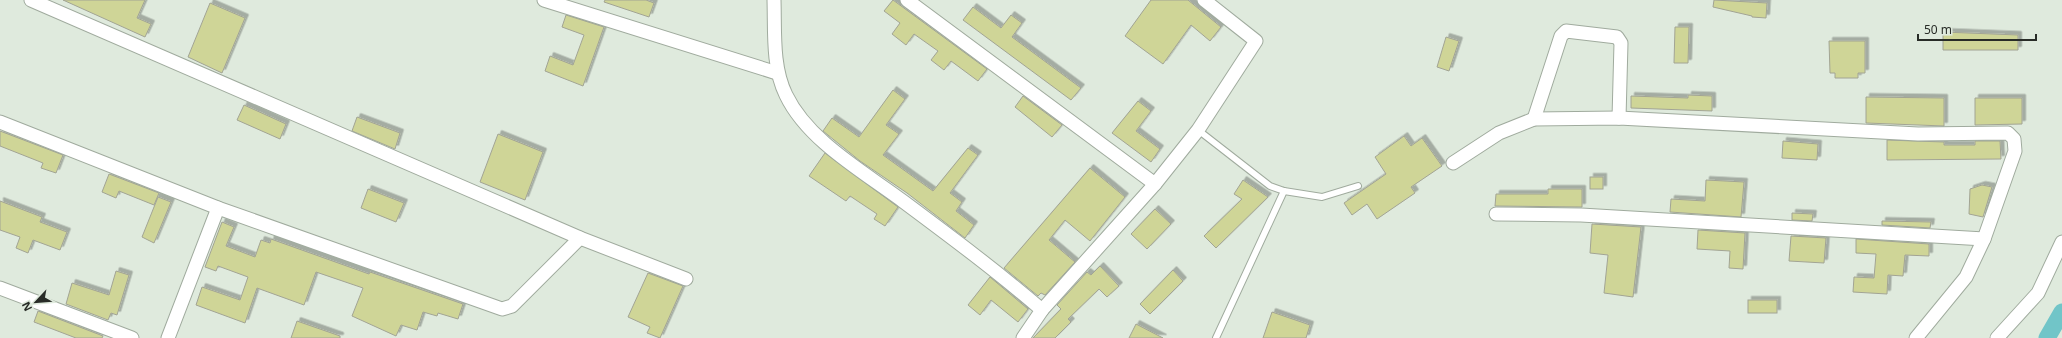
<svg xmlns="http://www.w3.org/2000/svg" width="2062" height="338" viewBox="0 0 2062 338" font-family="'Noto Sans',sans-serif">
  <style>
    .lines { fill: none; stroke-linecap: round; stroke-linejoin: round }
    .canal { stroke: #71c5c8; stroke-width: 17 }
    .building { fill: #cfd597; stroke: #a2a494; filter: url(#shadow) }
    .service-casing { stroke: #a0ab9e; stroke-width: 8 }
    .minor-casing { stroke: #a0ab9e; stroke-width: 15 }
    .service { stroke: #fff; stroke-width: 6 }
    .minor { stroke: #fff; stroke-width: 13 }
  </style>
  <defs>
    <filter id="shadow"><feDropShadow dx="3.5" dy="-3.5" stdDeviation="0" flood-color="#0004"/></filter>
  </defs>
  <rect width="100%" height="100%" fill="#dfeadd"/>
  <g class="lines">
    <!-- canal -->
    <path class="canal" d="M2047,338l15,-26"/>
  </g>
  <!-- building -->
  <g class="building">
    <path d="M63,0h82l-8,18 14,6 -6,13z"/>
    <path d="M605,0h41l8,3 -5,14 -45,-15z"/>
    <path d="M893,0l94,69 -9,12 -27,-20 -7,9 -13,-10 7,-9 -24,-17 -8,11 -14,-11 8,-11 -16,-12z"/>
    <path d="M1151,0h37l33,27 -11,14 -19,-16 -28,39 -38,-28z"/>
    <path d="M1714,0l53,3 -1,15 -14,-1v-1l-39,-9z"/>
    <path d="M210,3l35,15 -23,55 -34,-16z"/>
    <path d="M973,7l28,21 10,-13 11,8 -10,14 69,51 -10,12 -108,-80z"/>
    <path d="M566,15l38,12 -21,59 -38,-15 5,-15 23,9 11,-30 -22,-8z"/>
    <path d="M1675,27h14l-1,36h-14z"/>
    <path d="M1943,32l75,3v15h-75z"/>
    <path d="M1446,37l13,4 -10,30 -12,-4z"/>
    <path d="M1829,41h36v32h-7v5h-23v-5h-5z"/>
    <path d="M893,90l12,9 -19,26 13,9 -16,21 50,36 35,-43 10,7 -28,38 12,9 -6,9 18,14 -9,13 -58,-45 -47,-32 -37,-30 9,-13 27,19z"/>
    <path d="M1688,95l24,1v15l-81,-3v-12l57,2z"/>
    <path d="M1023,96l39,29 -10,12 -37,-30z"/>
    <path d="M1866,97l78,1v28l-78,-3z"/>
    <path d="M1975,98h47v26l-47,1z"/>
    <path d="M1138,101l13,10 -15,20 24,18 -9,13 -39,-29z"/>
    <path d="M244,105l42,19 -6,15 -43,-19z"/>
    <path d="M357,117l43,16 -5,16 -43,-18z"/>
    <path d="M0,131l63,24 -7,18 -15,-5 2,-5 -43,-17z"/>
    <path d="M498,134l45,18 -18,48 -45,-18z"/>
    <path d="M1404,136l7,10 11,-8 20,28 -31,21 4,6 -38,26 -10,-15 -15,11 -8,-12 42,-29 -11,-17z"/>
    <path d="M1887,140l57,2v3h31v-4h25l1,18 -114,1z"/>
    <path d="M1783,141l35,3 -1,16 -35,-2z"/>
    <path d="M825,153l73,54 -13,19 -11,-7 3,-5 -27,-18 -4,5 -37,-25z"/>
    <path d="M1090,168l35,29 -35,44 -25,-21 -16,20 26,22 -30,33 -4,-2 -3,3 -34,-28z"/>
    <path d="M109,174l50,19 -5,12 -35,-14 -3,7 -14,-6z"/>
    <rect x="1590" y="177" width="13" height="12"/>
    <path d="M1243,180l25,17 -52,51 -12,-12 38,-37 -8,-5z"/>
    <path d="M1706,180l38,2 -3,35 -71,-5 1,-13 34,2z"/>
    <path d="M1982,185l10,2 -9,30 -14,-3 1,-25z"/>
    <path d="M368,189l36,14 -8,19 -35,-14z"/>
    <path d="M1548,189h34v18l-87,-1 1,-12h52z"/>
    <path d="M158,197l13,5 -17,41 -12,-6z"/>
    <path d="M0,201l42,16 -2,5 27,10 -7,18 -27,-10 -5,13 -12,-5 4,-11 -20,-7z"/>
    <path d="M1155,209l16,15 -24,25 -16,-15z"/>
    <path d="M1792,213l21,1 -1,7 -20,-1z"/>
    <path d="M1882,221l49,1 -1,6 -48,-3z"/>
    <path d="M222,222l12,5 -8,19 29,11 6,-17 9,3 1,-4 98,35 1,-2 93,32 -5,15 -20,-6 -1,3 -14,-4 -6,18 -16,-5 -5,11 -44,-20 11,-28 -47,-16 -12,33 -47,-17 -12,35 -49,-18 6,-18 38,13 8,-23 -30,-11 -2,5 -11,-4z"/>
    <path d="M1592,224l49,3 -8,70 -29,-4 4,-38 -18,-2z"/>
    <path d="M1698,230l47,3 -2,36 -14,-1 1,-17 -33,-2z"/>
    <path d="M1791,236l35,2 -2,25 -35,-2z"/>
    <path d="M1856,239l73,5v12l-24,-1 -2,21 -15,-1 -1,19 -34,-2 1,-15 20,1 2,-24 -20,-1z"/>
    <path d="M1100,266l19,20 -12,11 -8,-8 -31,30 3,3 -16,16h-22l28,-29 -4,-4 30,-33 4,3z"/>
    <path d="M1173,270l10,11 -33,33 -10,-10z"/>
    <path d="M116,271l13,4 -12,40 -6,-2 -3,7 -42,-16 6,-21 37,12z"/>
    <path d="M648,273l35,13 -23,52 -13,-5 3,-6 -22,-10z"/>
    <path d="M990,277l38,32 -10,13 -27,-22 -11,15 -12,-10z"/>
    <rect x="1748" y="300" width="29" height="13"/>
    <path d="M38,311l65,25 -1,2h-26l-42,-16z"/>
    <path d="M1272,312l38,13 -4,13h-43z"/>
    <path d="M297,321l43,15v2h-49z"/>
    <path d="M1136,324l27,14h-34z"/>
  </g>
  <g class="lines">
    <!-- service casing -->
    <g class="service-casing">
      <g id="service">
        <path d="M1198,130l72,56 14,5 38,6 36,-11"/>
        <path d="M1216,338l68,-147"/>
      </g>
    </g>
    <!-- minor casing -->
    <g class="minor-casing">
      <g id="minor">
        <path d="M31,0l549,238 106,41"/>
        <path d="M544,0l233,73"/>
        <path d="M774,0c1,31 -2,67 12,95 22,46 78,77 118,107 47,35 94,70 138,108l-19,28"/>
        <path d="M907,0l248,184"/>
        <path d="M1534,119l27,-83 5,-5 51,6 4,6 -2,75"/>
        <path d="M0,122l218,86 284,101 10,-3 68,-68"/>
        <path d="M1453,163l46,-30 35,-14 85,-1 299,16 90,-1 6,6 1,12 -31,88 -18,38 -50,61"/>
        <path d="M1496,214l85,1 403,24"/>
        <path d="M0,288l132,50"/>
        <path d="M1042,310l113,-126 43,-54 58,-89 -52,-41"/>
        <path d="M168,338l50,-130"/>
        <path d="M1997,338l41,-45 24,-51"/>
      </g>
    </g>
    <!-- service -->
    <use href="#service" class="service"/>
    <!-- minor -->
    <use href="#minor" class="minor"/>
  </g>
  <!-- north arrow -->
  <g transform="translate(36 302) rotate(244)" stroke="#dfeadd" stroke-width="3" paint-order="stroke">
  <path d="M0-3L7 15L0 10L-7 15Z" fill="#282c27"/>
  <text y="-6" font-size="11" font-weight="bold" text-anchor="middle" fill="#282c27">N</text>
  </g>
  <!-- scale -->
  <path d="M1918 34v6h118v-6" fill="none" stroke="#282c27" stroke-width="2"/>
  <text x="1924" y="34" font-size="12" fill="#282c27" stroke="#dfeadd" stroke-width="3" paint-order="stroke">50 m</text>
</svg>
